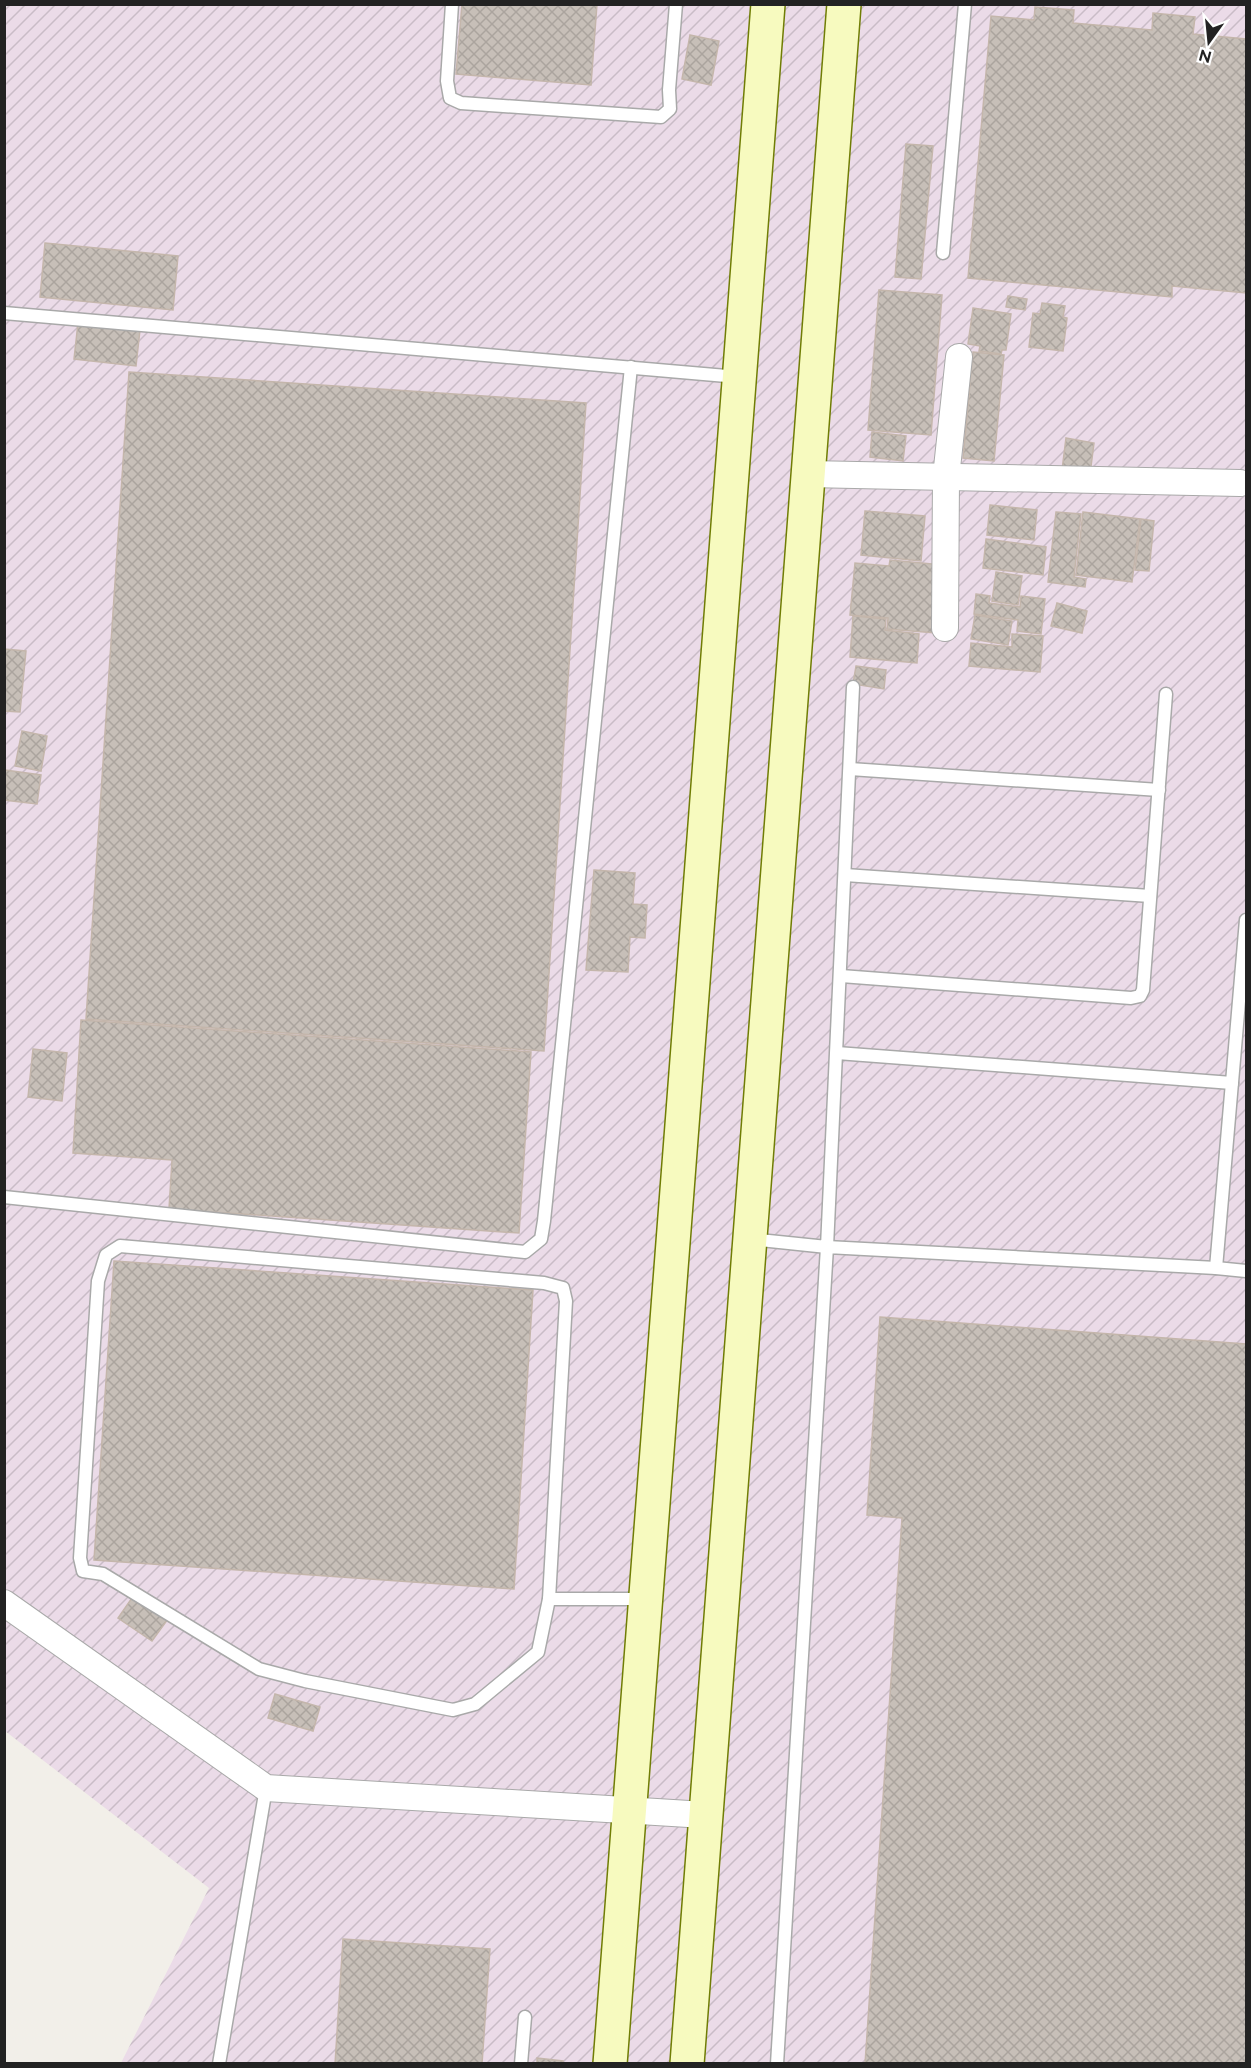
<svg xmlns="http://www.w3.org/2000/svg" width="1251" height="2068" viewBox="0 0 1251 2068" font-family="Raleway,sans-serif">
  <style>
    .industrial { fill: url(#industrial-furrows) }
    .building { fill: url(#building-cross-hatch); stroke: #c4b6ab; stroke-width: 1.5 }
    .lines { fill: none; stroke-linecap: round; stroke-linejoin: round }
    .lane-casing { stroke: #a9a9a9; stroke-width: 15 }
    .street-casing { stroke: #a9a9a9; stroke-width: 28 }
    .secondary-casing { stroke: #707d05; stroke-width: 36 }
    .lane { stroke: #fff; stroke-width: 12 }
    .street { stroke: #fff; stroke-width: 26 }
    .secondary { stroke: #f7fabf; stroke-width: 33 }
  </style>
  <defs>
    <pattern id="industrial-furrows" width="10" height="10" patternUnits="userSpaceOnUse" patternTransform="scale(1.5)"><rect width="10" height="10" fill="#ebdbe8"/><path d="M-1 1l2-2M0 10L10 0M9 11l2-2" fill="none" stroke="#c9bcc7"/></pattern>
    <pattern id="building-cross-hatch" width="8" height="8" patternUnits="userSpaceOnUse" patternTransform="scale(1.5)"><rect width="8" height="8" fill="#c7bfb8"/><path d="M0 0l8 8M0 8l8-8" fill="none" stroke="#aba49e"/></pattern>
  </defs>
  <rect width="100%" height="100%" fill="#f2efe9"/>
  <!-- industrial -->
  <path class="industrial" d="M4,5h1242v2058h-1125l88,-175 -204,-157z"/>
  <!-- building -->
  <g class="building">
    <path d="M462,4h135l-6,81 -135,-11z"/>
    <path d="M1035,7l39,3 -1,13 79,7 1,-17 42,4 -2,17 53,5v254l-74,-7v11l-204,-19 23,-262 43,4z"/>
    <path d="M690,35l29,6 -8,44 -29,-6z"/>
    <path d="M906,144l27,2 -12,133 -26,-2z"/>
    <path d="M45,243l133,13 -5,54 -133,-13z"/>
    <path d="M879,290l63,5 -11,140 -63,-5z"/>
    <path d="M1008,296l19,3 -2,11 -19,-3z"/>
    <path d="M1042,303l23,3 -2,11 4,1 -4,33 -34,-4 4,-34 7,1z"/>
    <path d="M973,308l38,6 -5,36h-4l-1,4 -22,-3 1,-5 -12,-2z"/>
    <path d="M78,323l62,7 -4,36 -62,-7z"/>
    <path d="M973,352l31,3 -10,106 -31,-3z"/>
    <path d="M129,372l457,31 -42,648 -458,-32z"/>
    <path d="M872,432l34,4 -3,25 -33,-4z"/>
    <path d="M1066,438l28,5 -4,31 -28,-4z"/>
    <path d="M990,505l47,5 -3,30 -47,-5z"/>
    <path d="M865,511l60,5 -4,45 -60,-6z"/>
    <path d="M1056,512l25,2 -7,63 12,2 -1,8 -37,-5z"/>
    <path d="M1083,512l57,7 -8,63 -56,-7z"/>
    <path d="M1141,519l13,2 -5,50 -14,-1z"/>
    <path d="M986,539l60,8 -3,28 -60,-7z"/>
    <path d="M890,560l52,5 -6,68 -49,-4 1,-11 -38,-3 5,-52 34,3z"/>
    <path d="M996,572l26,4 -4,29 -26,-4z"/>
    <path d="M976,594l14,2 -1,7 31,4 1,-11 24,3 -4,35 -24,-3 1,-11 -44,-6z"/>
    <path d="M1057,603l30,8 -5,22 -31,-7z"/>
    <path d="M975,615l37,6 -4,24 -37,-6z"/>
    <path d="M853,616l33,3 -1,11 34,4 -2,29 -67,-6z"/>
    <path d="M1012,634l31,2 -3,36 -71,-6 2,-23 41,4z"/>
    <path d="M4,649l22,2 -6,61 -16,-1z"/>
    <path d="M856,666l30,4 -2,19 -31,-5z"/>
    <path d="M22,731l25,5 -6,35 -26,-5z"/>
    <path d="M5,770l36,5 -4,29 -33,-4z"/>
    <path d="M594,870l41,3 -2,31 14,1 -2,33 -15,-1 -2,35 -42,-2z"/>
    <path d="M81,1020l450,32 -12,181 -350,-24 3,-49 -99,-7z"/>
    <path d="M33,1049l34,4 -5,48 -34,-4z"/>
    <path d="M114,1261l419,29 -19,299 -420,-29z"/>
    <path d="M880,1317l366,27v720h-381l37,-546 -35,-3z"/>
    <path d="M134,1595l34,24 -16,22 -34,-23z"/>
    <path d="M275,1694l45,13 -7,24 -45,-13z"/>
    <path d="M343,1939l147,10 -8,115h-147z"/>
    <path d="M537,2058l26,3v3h-26z"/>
  </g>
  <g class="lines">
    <!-- lane casing -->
    <g class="lane-casing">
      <g id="lane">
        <path d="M452,4l-5,77 3,17 11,5 200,14 9,-8 -1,-19 7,-86"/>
        <path d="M943,253l22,-249"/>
        <path d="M4,313l734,64"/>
        <path d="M850,769l309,21"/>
        <path d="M845,875l305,21"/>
        <path d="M841,976l290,22 9,-2 3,-6 23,-296"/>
        <path d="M837,1053l395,30"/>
        <path d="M4,1197l521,55 16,-13 3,-18 87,-854"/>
        <path d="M750,1239l77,8 26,-560"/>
        <path d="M120,1246l424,37 19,5 3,13 -17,298 -11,53 -63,52 -22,6 -148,-29 -46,-12 -156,-95 -20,-3 -3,-13 18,-277 8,-26z"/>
        <path d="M1216,1268l30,-348"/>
        <path d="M549,1599h95"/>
        <path d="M219,2064l47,-276"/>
        <path d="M521,2064l4,-47"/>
        <path d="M777,2064l50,-817 389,21 30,3"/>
      </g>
    </g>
    <!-- street casing -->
    <g class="street-casing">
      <g id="street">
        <path d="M808,474l432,9"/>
        <path d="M945,628l1,-151 13,-120"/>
        <path d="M4,1603l262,185 439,27"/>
      </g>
    </g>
    <!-- secondary casing -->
    <g class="secondary-casing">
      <g id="secondary">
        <path d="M610,2064l158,-2060"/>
        <path d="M687,2064l157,-2060"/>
      </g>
    </g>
    <!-- lane -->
    <use href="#lane" class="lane"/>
    <!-- street -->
    <use href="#street" class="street"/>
    <!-- secondary -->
    <use href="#secondary" class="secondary"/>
  </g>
  <!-- border -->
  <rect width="1251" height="2068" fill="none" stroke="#222222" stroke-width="12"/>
  <!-- north arrow -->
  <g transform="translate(1209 42) rotate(195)" stroke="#ffffff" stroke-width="4.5" paint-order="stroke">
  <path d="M0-4.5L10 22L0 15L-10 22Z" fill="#222222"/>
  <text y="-9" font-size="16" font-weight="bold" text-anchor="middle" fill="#222222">N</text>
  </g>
</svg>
